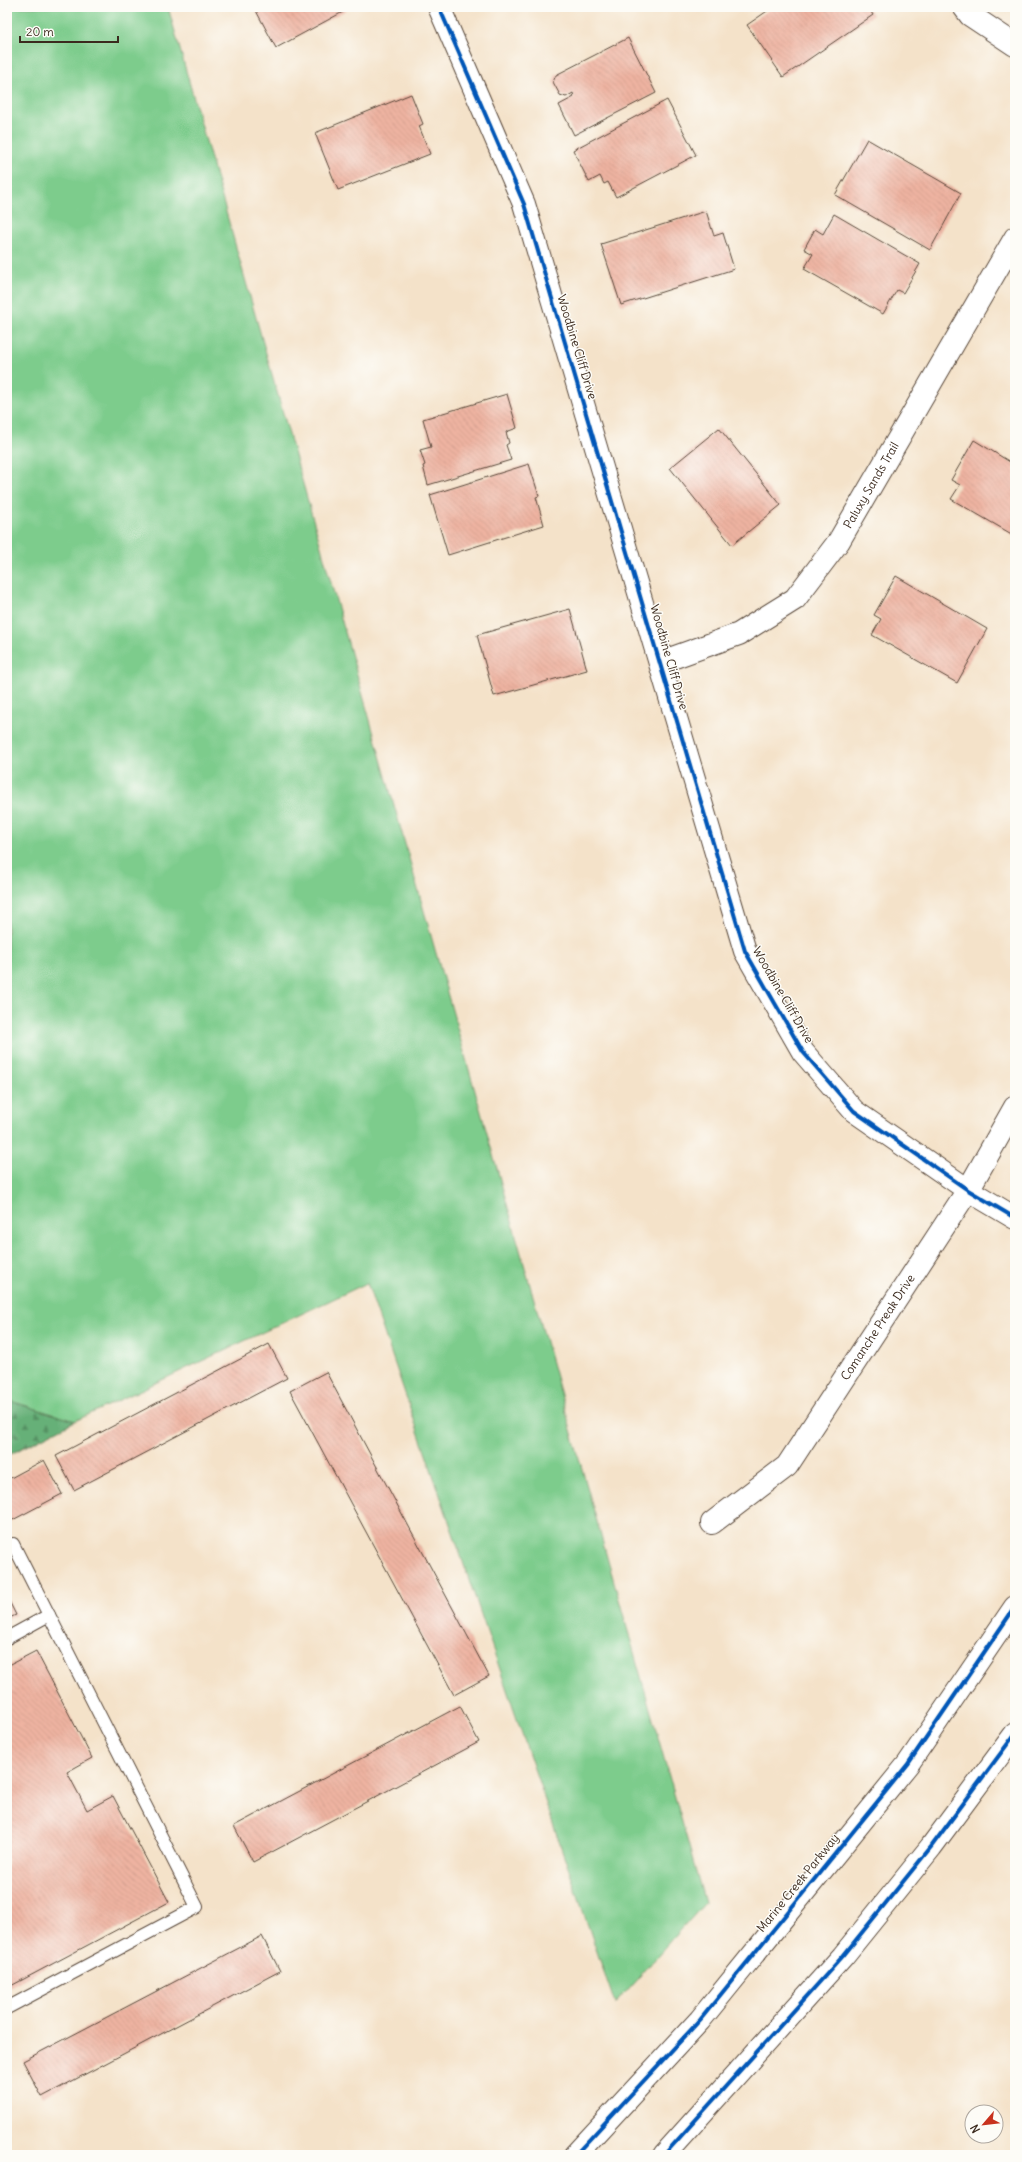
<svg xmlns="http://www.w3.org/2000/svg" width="1022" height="2162" viewBox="0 0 1022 2162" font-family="Delius,sans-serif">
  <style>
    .green { fill: #7dcc8c; stroke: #5c7b55 }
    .forest { fill: url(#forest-firs); stroke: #506d4b }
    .building { fill: url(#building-back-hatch) }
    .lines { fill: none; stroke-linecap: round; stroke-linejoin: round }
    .service-casing { stroke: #574638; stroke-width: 14 }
    .minor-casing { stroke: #574638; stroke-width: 24 }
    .secondary-casing { stroke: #574638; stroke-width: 24 }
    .service { stroke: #fff; stroke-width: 12 }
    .minor { stroke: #fff; stroke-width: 22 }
    .secondary { stroke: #fff; stroke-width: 22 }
    .cycleway-casing { stroke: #fdfcf7; stroke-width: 6 }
    .cycleway { stroke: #0057b8; stroke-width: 4 }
    .labels { text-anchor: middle; stroke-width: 3; stroke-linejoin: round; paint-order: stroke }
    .street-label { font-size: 12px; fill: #3b2a1e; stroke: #fdfcf7 }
  </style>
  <defs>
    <pattern id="forest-firs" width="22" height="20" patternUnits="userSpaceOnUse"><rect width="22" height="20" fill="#66b078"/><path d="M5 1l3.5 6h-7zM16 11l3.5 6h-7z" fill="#558f62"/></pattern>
    <pattern id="building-back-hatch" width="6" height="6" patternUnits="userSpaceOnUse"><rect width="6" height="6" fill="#eeb3a1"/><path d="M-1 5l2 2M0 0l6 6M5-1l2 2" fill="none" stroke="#cd9a8a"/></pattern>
  </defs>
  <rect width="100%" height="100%" fill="#fdfcf7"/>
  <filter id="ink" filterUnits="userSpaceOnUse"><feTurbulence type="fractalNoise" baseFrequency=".025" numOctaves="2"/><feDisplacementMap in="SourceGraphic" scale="8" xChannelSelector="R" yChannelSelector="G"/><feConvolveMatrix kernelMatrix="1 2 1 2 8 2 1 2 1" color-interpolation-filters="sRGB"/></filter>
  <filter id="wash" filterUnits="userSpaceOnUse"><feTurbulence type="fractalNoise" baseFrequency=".012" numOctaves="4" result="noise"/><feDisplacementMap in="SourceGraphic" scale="16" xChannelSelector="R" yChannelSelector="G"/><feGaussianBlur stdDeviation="0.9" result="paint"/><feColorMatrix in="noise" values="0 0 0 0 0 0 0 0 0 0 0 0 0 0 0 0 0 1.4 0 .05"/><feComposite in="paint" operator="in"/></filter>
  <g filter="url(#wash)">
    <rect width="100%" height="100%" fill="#f4e2c9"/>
    <!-- green -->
    <path class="green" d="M7,7h161l537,1896 -90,101 -248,-721 -292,138 -68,-21z"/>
    <!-- forest -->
    <path class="forest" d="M7,1400l68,21 -68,35z"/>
    <g id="blocks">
      <!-- building -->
      <g class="building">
        <path d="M254,7h98l-76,41z"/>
        <path d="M773,7h95l5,8 -90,62 -36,-52z"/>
        <path d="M628,38l28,55 -82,42 -15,-30 15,-8 -1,-4 -7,4 -6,-2 -7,-13 3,-7z"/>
        <path d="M411,94l12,30 -4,2 11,28 -92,36 -23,-57z"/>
        <path d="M667,100l29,55 -80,42 -8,-15 -4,2 -4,-8 -11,6 -16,-32z"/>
        <path d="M867,139l94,54 -31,57 -95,-55z"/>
        <path d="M706,211l8,25 9,-3 11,36 -113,36 -20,-61z"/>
        <path d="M834,214l86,50 -17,29 -6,-3 -14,24 -79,-45 9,-15 -9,-5 11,-20 8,5z"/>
        <path d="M507,394l10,34 -11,4 3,11 -3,2 5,15 -83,25 -5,-19 2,-1 -5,-15 11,-3 -8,-28z"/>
        <path d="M719,428l62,77 -49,40 -62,-77z"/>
        <path d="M974,440l41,25v71l-64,-37 9,-14 -9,-5z"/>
        <path d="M529,464l10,32 -3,1 8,28 -96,30 -18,-60z"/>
        <path d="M896,576l91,53 -30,54 -85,-48 9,-16 -7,-4z"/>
        <path d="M570,609l17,61 -93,26 -17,-61z"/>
        <path d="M269,1344l18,34 -213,112 -18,-34z"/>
        <path d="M326,1372l163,304 -35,19 -164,-304z"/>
        <path d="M44,1460l18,34 -55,29v-43z"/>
        <path d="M7,1597l9,18 -9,4z"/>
        <path d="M36,1651l56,107 -25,14 20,38 26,-14 56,106 -162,86v-322z"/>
        <path d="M460,1706l19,36 -226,120 -19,-36z"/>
        <path d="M262,1936l18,35 -238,126 -19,-36z"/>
      </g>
    </g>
  </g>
  <g filter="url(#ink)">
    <use href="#blocks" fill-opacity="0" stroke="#574638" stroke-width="1"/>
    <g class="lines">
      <!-- service casing -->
      <g class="service-casing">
        <g id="service">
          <path d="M7,1547l6,-3 184,363 -190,101"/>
          <path d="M7,1638l42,-23"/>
        </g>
      </g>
      <!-- minor casing -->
      <g class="minor-casing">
        <g id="minor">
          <path d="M439,7l85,197 221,747 58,101 51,59 114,79 47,28"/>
          <path d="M964,7l6,8 45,30"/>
          <path id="s1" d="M661,662l78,-28 56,-35 44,-58 176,-303"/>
          <path id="s2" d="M712,1523l75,-57 181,-276 47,-83"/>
        </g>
      </g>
      <!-- secondary casing -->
      <g class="secondary-casing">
        <g id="secondary">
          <path d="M575,2155l125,-135 208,-256 107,-157"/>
          <path d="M664,2155l179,-199 88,-109 84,-113"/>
        </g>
      </g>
      <!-- service -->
      <use href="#service" class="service"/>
      <!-- minor -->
      <use href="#minor" class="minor"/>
      <!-- secondary -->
      <use href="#secondary" class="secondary"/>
      <!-- cycleway casing -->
      <g class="cycleway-casing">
        <g id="cycleway">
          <path d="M439,7l85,197 221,747 58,101 51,59 114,79 47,28"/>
          <path d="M575,2155l125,-135 208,-256 107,-157"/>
          <path d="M664,2155l179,-199 88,-109 84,-113"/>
        </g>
      </g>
      <!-- cycleway -->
      <use href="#cycleway" class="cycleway"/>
    </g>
  </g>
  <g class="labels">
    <!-- street labels -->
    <g class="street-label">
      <text transform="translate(577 347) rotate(73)" y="4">Woodbine Cliff Drive</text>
      <text dy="4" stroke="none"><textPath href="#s1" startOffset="286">Paluxy Sands Trail</textPath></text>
      <text transform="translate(669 657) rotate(74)" y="4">Woodbine Cliff Drive</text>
      <text transform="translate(783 995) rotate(60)" y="4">Woodbine Cliff Drive</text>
      <text dy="4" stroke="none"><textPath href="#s2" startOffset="260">Comanche Preak Drive</textPath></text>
      <text transform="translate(798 1883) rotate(-51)" y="4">Marine Creek Parkway</text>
    </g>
  </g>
  <!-- margin -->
  <rect width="1022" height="2162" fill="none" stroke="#fdfcf7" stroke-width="24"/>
  <!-- north arrow -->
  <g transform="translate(984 2124) rotate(242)"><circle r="19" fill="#fdfcf7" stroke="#afa8a0"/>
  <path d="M0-3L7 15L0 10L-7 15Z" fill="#c8321e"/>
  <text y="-6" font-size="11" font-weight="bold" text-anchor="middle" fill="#3b2a1e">N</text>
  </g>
  <!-- scale -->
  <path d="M20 36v6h98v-6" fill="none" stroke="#3b2a1e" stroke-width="2"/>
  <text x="26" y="36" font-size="12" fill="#3b2a1e" stroke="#fdfcf7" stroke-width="3" paint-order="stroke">20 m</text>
</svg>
